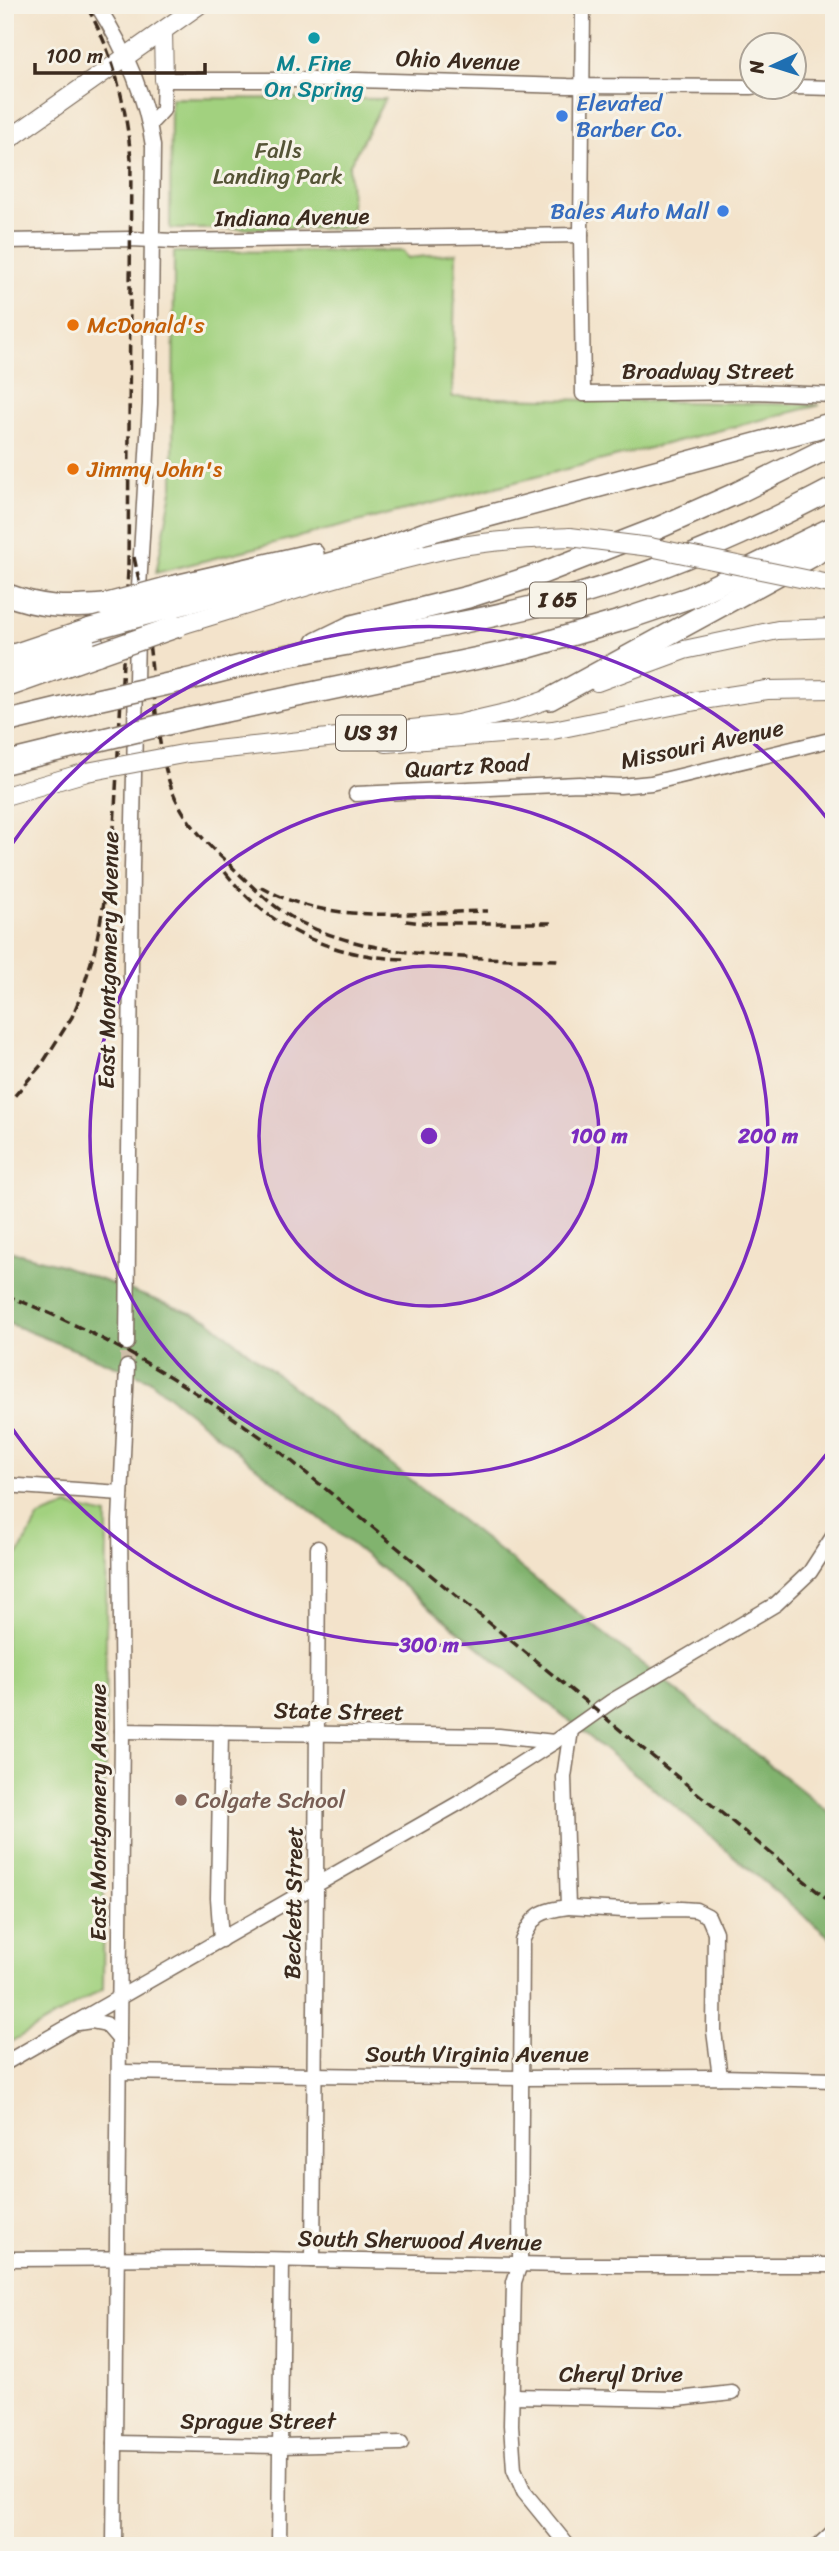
<svg xmlns="http://www.w3.org/2000/svg" width="839" height="2551" viewBox="0 0 839 2551" font-family="Sriracha,sans-serif">
  <style>
    .green { fill: #a2d17f; stroke: #6e7e4e; stroke-width: 2 }
    .forest { fill: #81b36e; stroke: #5e6e46; stroke-width: 2 }
    .lines { fill: none; stroke-linecap: round; stroke-linejoin: round }
    .minor-tunnel { stroke: #cebea8; stroke-width: 14; stroke-dasharray: 14 7; stroke-linecap: butt }
    .minor-casing { stroke: #7b6b5b; stroke-width: 17 }
    .major-casing { stroke: #7b6b5b; stroke-width: 20 }
    .highway-casing { stroke: #7b6b5b; stroke-width: 24 }
    .minor { stroke: #fff; stroke-width: 14 }
    .major { stroke: #fff; stroke-width: 18 }
    .highway { stroke: #fff; stroke-width: 21 }
    .rail { stroke: #3b2a1e; stroke-width: 3.5; stroke-dasharray: 10 5; stroke-linecap: butt }
    .major-bridge-casing { stroke: #7b6b5b; stroke-width: 20; stroke-linecap: butt }
    .highway-bridge-casing { stroke: #7b6b5b; stroke-width: 24; stroke-linecap: butt }
    .major-bridge { stroke: #fff; stroke-width: 18 }
    .highway-bridge { stroke: #fff; stroke-width: 21 }
    .ring { fill: none; stroke: #7b2cbf; stroke-width: 3.5 }
    .culture-dot { fill: #0f9aa8; stroke: #f7f3e8; stroke-width: 2.5 }
    .shop-dot { fill: #3f7fe0; stroke: #f7f3e8; stroke-width: 2.5 }
    .food-dot { fill: #e8710a; stroke: #f7f3e8; stroke-width: 2.5 }
    .education-dot { fill: #8d6e63; stroke: #f7f3e8; stroke-width: 2.5 }
    .labels { text-anchor: middle; stroke-width: 6; stroke-linejoin: round; paint-order: stroke }
    .shield { fill: #f7f3e8; stroke: #73665b; stroke-width: 2 }
    .shield-label { font-size: 21px; font-weight: bold; fill: #3b2a1e }
    .street-label { font-size: 23px; fill: #3b2a1e; stroke: #f7f3e8 }
    .culture-label { font-size: 23px; fill: #0d838f; stroke: #f7f3e8 }
    .shop-label { font-size: 23px; fill: #366cbe; stroke: #f7f3e8; text-anchor: start }
    .park-label { font-size: 23px; fill: #555436; stroke: #f7f3e8 }
    .food-label { font-size: 23px; fill: #c56008; stroke: #f7f3e8; text-anchor: start }
    .education-label { font-size: 23px; fill: #785e54; stroke: #f7f3e8; text-anchor: start }
    .centre { fill: #7b2cbf; stroke: #f7f3e8; stroke-width: 3.5 }
    .ring-label { font-size: 21px; text-anchor: middle; font-weight: bold; fill: #7b2cbf; stroke: #f7f3e8; stroke-width: 6; stroke-linejoin: round; paint-order: stroke }
  </style>
  <rect width="100%" height="100%" fill="#f7f3e8"/>
  <filter id="ink" filterUnits="userSpaceOnUse"><feTurbulence type="fractalNoise" baseFrequency=".0143" numOctaves="2"/><feDisplacementMap in="SourceGraphic" scale="14" xChannelSelector="R" yChannelSelector="G"/><feConvolveMatrix kernelMatrix="1 2 1 2 8 2 1 2 1" color-interpolation-filters="sRGB"/></filter>
  <filter id="wash" filterUnits="userSpaceOnUse"><feTurbulence type="fractalNoise" baseFrequency=".00686" numOctaves="4" result="noise"/><feDisplacementMap in="SourceGraphic" scale="28" xChannelSelector="R" yChannelSelector="G"/><feGaussianBlur stdDeviation="1.57" result="paint"/><feColorMatrix in="noise" values="0 0 0 0 0 0 0 0 0 0 0 0 0 0 0 0 0 1.4 0 .05"/><feComposite in="paint" operator="in"/></filter>
  <g filter="url(#wash)">
    <rect width="100%" height="100%" fill="#f3e3cb"/>
    <!-- green -->
    <g class="green">
      <path d="M171,98l214,1 -36,67 4,62 -183,1z"/>
      <path d="M403,251l5,7 48,-5 -4,144 368,8 -664,168 17,-87 1,-234z"/>
      <path d="M68,1506l39,9 -4,474 -98,56v-467l34,-61z"/>
    </g>
    <!-- forest -->
    <path class="forest" d="M5,1250l53,14 149,55 627,497v125l-163,-138 -523,-424 -143,-57z"/>
  </g>
  <g filter="url(#ink)">
    <g class="lines">
      <!-- minor-tunnel -->
      <path class="minor-tunnel" d="M127,1367v-24"/>
      <!-- minor casing -->
      <g class="minor-casing">
        <g id="minor">
          <path d="M97,5c27,42 49,92 56,141l-3,258 -12,200"/>
          <path d="M583,5l-2,230 2,159 172,-2 79,3"/>
          <path d="M794,87l40,1"/>
          <path d="M150,124l13,-14 1,-30h192l212,6 184,1"/>
          <path d="M5,241l126,-2 42,2 408,-6"/>
          <path d="M356,794l223,-10 41,2 31,-3 183,-44"/>
          <path d="M127,1343l5,-475 5,-233"/>
          <path d="M5,1485l116,8"/>
          <path d="M122,1731l377,5 55,6"/>
          <path d="M221,1732l-3,166 3,42"/>
          <path d="M568,1907l56,3 57,-1 15,1 12,6 7,16 -1,99 6,46"/>
          <path d="M78,2023l13,-2 15,3 13,15"/>
          <path d="M5,2063l454,-260 95,-61 58,-41 164,-97 34,-32 24,-37"/>
          <path d="M119,2072l403,6 198,-1 114,3"/>
          <path d="M5,2259l196,-1 365,7h268"/>
          <path d="M313,2260c1,-237 5,-475 5,-712"/>
          <path d="M511,2396l167,3 54,-6"/>
          <path d="M115,2443l165,3 121,-3"/>
          <path d="M114,2546l8,-815 -2,-210 7,-154"/>
          <path d="M279,2546l3,-286"/>
          <path d="M568,2546l-44,-54 -10,-23 -3,-44 3,-143 6,-18 2,-323c12,-27 17,-30 46,-34l-4,-130 7,-47"/>
          <path d="M818,2546l16,-15"/>
        </g>
      </g>
      <!-- major casing -->
      <g class="major-casing">
        <g id="major">
          <path d="M163,31l1,49"/>
          <path d="M5,142l194,-137"/>
          <path d="M178,626c92,-28 185,-59 279,-79 37,-7 75,-8 113,-10"/>
          <path d="M5,673l91,-28"/>
          <path d="M597,682l87,-32 94,-20 56,-2"/>
          <path d="M386,743l167,-13 143,-29 71,-11 67,-1"/>
          <path d="M188,753l270,-29 56,-13 47,-16"/>
          <path d="M5,796l82,-24"/>
        </g>
      </g>
      <!-- highway casing -->
      <g class="highway-casing">
        <g id="highway">
          <path d="M167,588l146,-34"/>
          <path d="M5,594c37,14 60,14 99,11"/>
          <path d="M172,607l207,-57 46,-17 409,-110"/>
          <path d="M317,643l35,-17 116,-29 72,-23 116,-45 81,-36 97,-48"/>
          <path d="M5,658l86,-29"/>
          <path d="M186,680c36,-9 72,-19 109,-26 88,-17 177,-31 264,-54 96,-25 188,-66 275,-112"/>
          <path d="M5,687l93,-33"/>
          <path d="M550,699l264,-144 20,-15"/>
          <path d="M188,719l338,-71 97,-28 68,-23 143,-70"/>
          <path d="M5,722l87,-21"/>
          <path d="M5,763l82,-20"/>
        </g>
      </g>
      <!-- minor -->
      <use href="#minor" class="minor"/>
      <!-- major -->
      <use href="#major" class="major"/>
      <!-- highway -->
      <use href="#highway" class="highway"/>
      <!-- rail -->
      <g class="rail">
        <path d="M134,557c7,31 12,62 16,94 5,45 6,93 21,136 10,29 34,56 57,76 23,22 45,46 74,60 72,36 176,35 256,37"/>
        <path d="M225,872c44,57 108,85 179,87"/>
        <path d="M261,887c67,39 152,25 227,24"/>
        <path d="M406,921l16,2h131"/>
        <path d="M5,1107l37,-43 30,-47 9,-22 14,-46 14,-73 5,-49 14,-257 3,-411c-5,-55 -17,-105 -45,-154"/>
        <path d="M5,1295c97,37 184,90 267,150l562,460"/>
      </g>
      <!-- major-bridge casing -->
      <g class="major-bridge-casing">
        <g id="major-bridge">
          <path d="M570,537l80,10 184,38"/>
          <path d="M87,772l101,-19"/>
        </g>
      </g>
      <!-- highway-bridge casing -->
      <g class="highway-bridge-casing">
        <g id="highway-bridge">
          <path d="M104,605l63,-17"/>
          <path d="M91,629l81,-22"/>
          <path d="M98,654l80,-28"/>
          <path d="M92,701l94,-21"/>
          <path d="M87,743l101,-24"/>
        </g>
      </g>
      <!-- major-bridge -->
      <use href="#major-bridge" class="major-bridge"/>
      <!-- highway-bridge -->
      <use href="#highway-bridge" class="highway-bridge"/>
    </g>
  </g>
  <!-- distance rings -->
  <circle cx="429" cy="1136" r="170" fill="#7b2cbf" fill-opacity=".12"/>
  <g class="ring">
    <circle cx="429" cy="1136" r="170"/>
    <circle cx="429" cy="1136" r="339"/>
    <path d="M833 1446A509 509 0 0 1 7 1421M7 851A509 509 0 0 1 833 826"/>
  </g>
  <!-- markers -->
  <circle class="culture-dot" cx="314" cy="38" r="7"/>
  <g class="shop-dot">
    <circle cx="562" cy="116" r="7"/>
    <circle cx="723" cy="211" r="7"/>
  </g>
  <g class="food-dot">
    <circle cx="73" cy="325" r="7"/>
    <circle cx="73" cy="469" r="7"/>
  </g>
  <circle class="education-dot" cx="181" cy="1800" r="7"/>
  <g class="labels">
    <!-- shield labels -->
    <g class="shield">
      <rect x="530" y="582.5" width="56" height="35" rx="5"/>
      <rect x="336" y="715.5" width="70" height="35" rx="5"/>
    </g>
    <g class="shield-label">
      <text x="558" y="607">I 65</text>
      <text x="371" y="740">US 31</text>
    </g>
    <!-- street labels -->
    <g class="street-label">
      <text transform="translate(458 60) rotate(2)" y="8">Ohio Avenue</text>
      <text transform="translate(292 217) rotate(-1)" y="8">Indiana Avenue</text>
      <text x="708" y="379">Broadway Street</text>
      <text transform="translate(702 744) rotate(-12)" y="8">Missouri Avenue</text>
      <text transform="translate(467 766) rotate(-3)" y="8">Quartz Road</text>
      <text transform="translate(108 960) rotate(-89)" y="8">East Montgomery Avenue</text>
      <text transform="translate(339 1711) rotate(1)" y="8">State Street</text>
      <text transform="translate(98 1812) rotate(-90)" y="8">East Montgomery Avenue</text>
      <text transform="translate(293 1903) rotate(-89)" y="8">Beckett Street</text>
      <text x="477" y="2062">South Virginia Avenue</text>
      <text transform="translate(420 2240) rotate(1)" y="8">South Sherwood Avenue</text>
      <text x="621" y="2382">Cheryl Drive</text>
      <text x="258" y="2429">Sprague Street</text>
    </g>
    <!-- culture labels -->
    <g class="culture-label">
      <text x="314" y="71">M. Fine<tspan x="314" dy="26">On Spring</tspan></text>
    </g>
    <!-- shop labels -->
    <g class="shop-label">
      <text x="576" y="111">Elevated<tspan x="576" dy="26">Barber Co.</tspan></text>
      <text x="709" y="219" text-anchor="end">Bales Auto Mall</text>
    </g>
    <!-- park labels -->
    <g class="park-label">
      <text x="278" y="158">Falls<tspan x="278" dy="26">Landing Park</tspan></text>
    </g>
    <!-- food labels -->
    <g class="food-label">
      <text x="87" y="333">McDonald's</text>
      <text x="87" y="477">Jimmy John's</text>
    </g>
    <!-- education labels -->
    <g class="education-label">
      <text x="195" y="1808">Colgate School</text>
    </g>
  </g>
  <circle cx="429" cy="1136" r="10" class="centre"/>
  <g class="ring-label">
    <text x="599" y="1143">100 m</text>
    <text x="768" y="1143">200 m</text>
    <text x="429" y="1652">300 m</text>
  </g>
  <!-- margin -->
  <rect width="839" height="2551" fill="none" stroke="#f7f3e8" stroke-width="28"/>
  <!-- north arrow -->
  <g transform="translate(773 66) rotate(266)"><circle r="33" fill="#f7f3e8" stroke="#aca397" stroke-width="2"/>
  <path d="M0-5L12 26L0 18L-12 26Z" fill="#1f6fb2"/>
  <text y="-10" font-size="19" font-weight="bold" text-anchor="middle" fill="#3b2a1e">N</text>
  </g>
  <!-- scale -->
  <path d="M35 63v10h170v-10" fill="none" stroke="#3b2a1e" stroke-width="3.5"/>
  <text x="46" y="63" font-size="21" fill="#3b2a1e" stroke="#f7f3e8" stroke-width="5" paint-order="stroke">100 m</text>
</svg>
